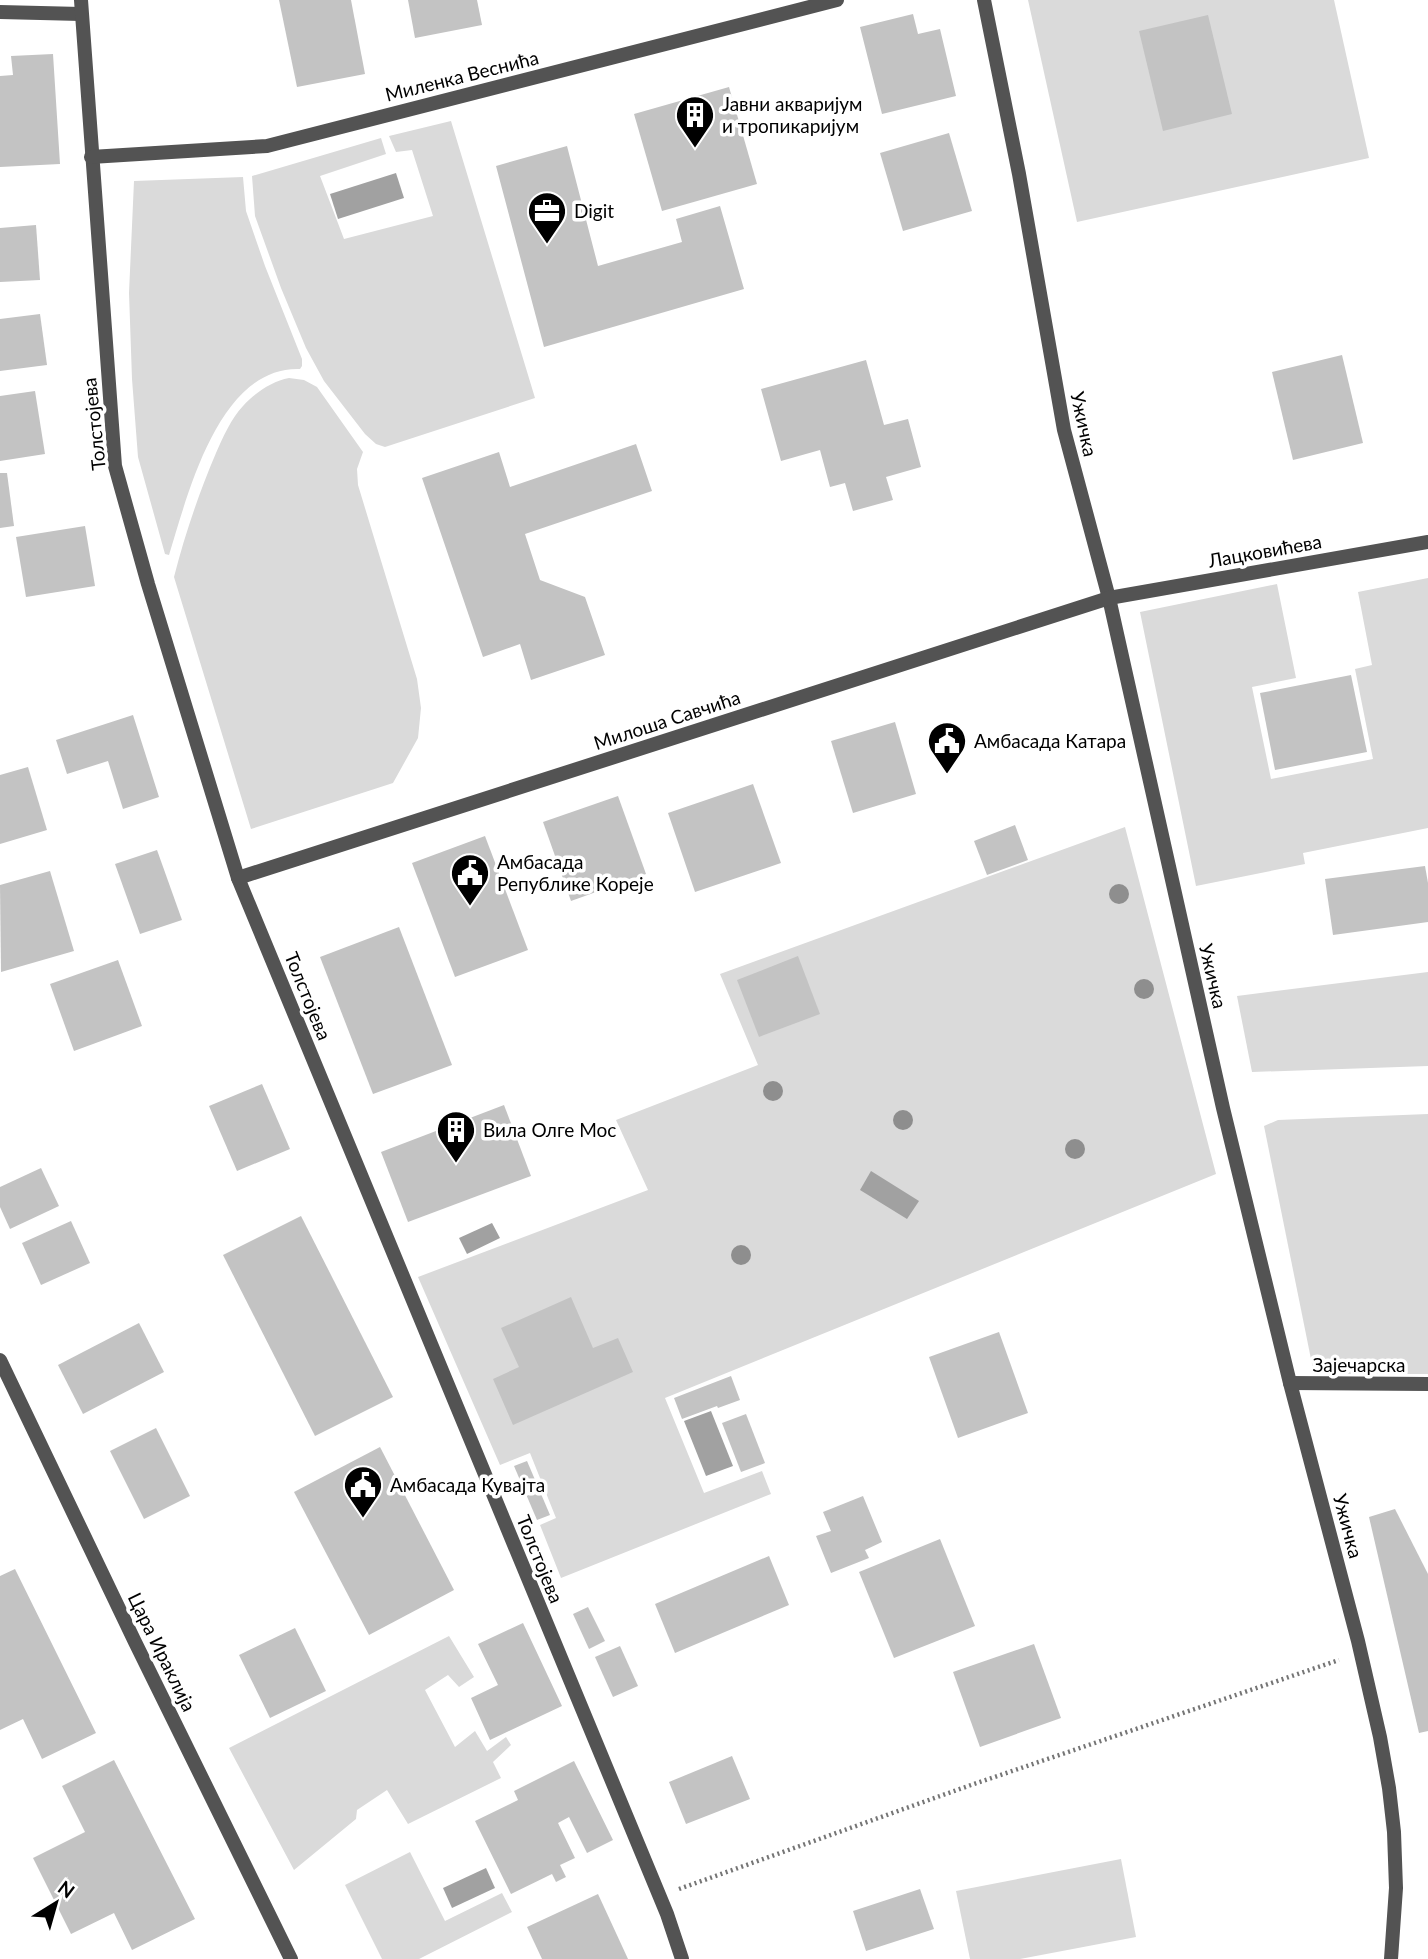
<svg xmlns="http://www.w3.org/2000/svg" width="1428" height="1959" viewBox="0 0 1428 1959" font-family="Lato,sans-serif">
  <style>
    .green { fill: #dadada }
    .water { fill: #a1a1a1 }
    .building { fill: #c3c3c3 }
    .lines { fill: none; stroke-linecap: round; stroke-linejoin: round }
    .path { stroke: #757575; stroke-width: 4.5; stroke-dasharray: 2 3.5; stroke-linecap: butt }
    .lane { stroke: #535353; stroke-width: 14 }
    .street { stroke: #535353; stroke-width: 14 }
    .tree { fill: #8e8e8e }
    .labels { text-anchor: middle; stroke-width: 7; stroke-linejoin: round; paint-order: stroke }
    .street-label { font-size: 19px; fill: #000; stroke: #fff }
    .poi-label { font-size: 19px; fill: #000; stroke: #fff; text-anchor: start }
  </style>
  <rect width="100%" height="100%" fill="#fff"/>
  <!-- green -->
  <g class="green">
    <path d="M1028,0h306l35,158 -292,64z"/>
    <path d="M451,121l84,277 -150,49 -9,-3 -11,-10 -41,-53 -18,-33 -25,-60 -26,-72 -3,-40 129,-38 5,16 -66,22 24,63 89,-23 -21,-66 -16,2 -7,-16z"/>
    <path d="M243,177l3,34 19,55 37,93v7l-2,3c-81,-3 -112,125 -131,186l-4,-1 -27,-97 -6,-78 -3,-86 5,-112z"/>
    <path d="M289,378l15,2 13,7 46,65 -6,17 1,16 59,194 4,29 -3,30 -25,45 -142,46 -77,-252c11,-43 25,-84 42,-124 7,-16 15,-34 27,-47 12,-13 29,-25 46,-28z"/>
    <path d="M1428,578v250l-125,25 2,11 -109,22 -56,-274 137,-28 19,94 -44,9 19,92 102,-20 -18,-90 17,-4 -14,-73z"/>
    <path d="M1125,827l91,347 -551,224 39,95 58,-22 9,23 -210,84 -21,-53 16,-7 -26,-65 -30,12 -82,-188 230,-87 -32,-70 142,-55 -38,-91z"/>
    <path d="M1428,972v94l-176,6 -15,-76z"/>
    <path d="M1428,1114v260h-114l-50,-248 14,-6z"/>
    <path d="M449,1636l25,41 -15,10 -11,-12 -23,15 30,57 20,-16 12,20 19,-14 5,8 -18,17 8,16 -93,46 -21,-34 -30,20 -1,9 -62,51 -65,-122z"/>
    <path d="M410,1852l35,69 57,-28 10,19 -93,47h-37l-37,-74z"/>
    <path d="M1121,1859l15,78 -116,22h-50l-14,-68z"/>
  </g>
  <!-- water -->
  <g class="water">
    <path d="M396,173l8,25 -66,21 -8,-25z"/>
    <path d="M871,1171l48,30 -12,18 -47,-29z"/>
    <path d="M492,1223l8,15 -33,16 -8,-16z"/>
    <path d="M711,1411l22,55 -27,10 -22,-55z"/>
    <path d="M486,1868l9,20 -43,20 -9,-20z"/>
  </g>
  <!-- building -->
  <g class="building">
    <path d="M279,0h72l14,74 -68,13z"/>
    <path d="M408,0h69l5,25 -67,13z"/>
    <path d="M913,14l5,20 22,-5 16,67 -74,18 -22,-87z"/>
    <path d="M1208,15l24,99 -69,17 -24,-100z"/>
    <path d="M53,54l7,110 -60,3v-91l13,-1 -2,-19z"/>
    <path d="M729,87l28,97 -95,27 -28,-97z"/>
    <path d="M949,133l23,78 -69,20 -23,-78z"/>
    <path d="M567,146l31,120 84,-24 -6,-23 44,-13 24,83 -200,58 -48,-181z"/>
    <path d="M36,225l4,55 -40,2v-54z"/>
    <path d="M40,314l7,51 -47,6v-52z"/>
    <path d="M1342,355l21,88 -70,17 -21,-88z"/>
    <path d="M866,360l18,65 24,-6 13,48 -35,10 7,23 -40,11 -8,-28 -15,4 -10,-37 -39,11 -20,-72z"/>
    <path d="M35,391l10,63 -45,7v-65z"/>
    <path d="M636,444l16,47 -127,43 15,46 45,17 20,58 -74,25 -11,-36 -37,13 -61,-179 77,-26 11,35z"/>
    <path d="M0,473h7l7,53 -14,2z"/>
    <path d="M85,526l10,60 -69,11 -10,-60z"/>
    <path d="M1351,675l16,77 -92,18 -15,-77z"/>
    <path d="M133,715l26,82 -36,12 -15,-48 -41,13 -11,-34z"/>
    <path d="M895,722l21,72 -63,19 -22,-72z"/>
    <path d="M28,767l19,63 -47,14v-69z"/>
    <path d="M753,784l28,79 -86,29 -27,-79z"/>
    <path d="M618,796l28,78 -75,27 -28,-79z"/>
    <path d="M1015,825l13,35 -41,15 -13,-34z"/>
    <path d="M485,836l43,114 -73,27 -43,-114z"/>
    <path d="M157,850l25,70 -42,14 -25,-70z"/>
    <path d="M1425,866l3,17v39l-95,13 -8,-56z"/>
    <path d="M50,871l24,80 -73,21 -1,-87z"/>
    <path d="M399,927l53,138 -79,29 -53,-137z"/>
    <path d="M798,956l22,58 -61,23 -22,-57z"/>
    <path d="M118,960l24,66 -68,25 -24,-67z"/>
    <path d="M262,1084l28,65 -53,22 -28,-65z"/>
    <path d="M504,1105l27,71 -123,46 -27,-70z"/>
    <path d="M41,1168l18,38 -49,23 -10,-22v-20z"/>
    <path d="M301,1216l92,181 -78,39 -92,-181z"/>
    <path d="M71,1221l19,42 -49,22 -19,-42z"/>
    <path d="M571,1297l22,51 25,-10 15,34 -120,53 -20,-46 26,-12 -18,-39z"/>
    <path d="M139,1323l25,49 -81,42 -25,-49z"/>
    <path d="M999,1332l29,81 -70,25 -29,-81z"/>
    <path d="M731,1376l9,24 -22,8 -1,-2 -35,13 -8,-21z"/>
    <path d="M746,1414l19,49 -24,9 -19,-49z"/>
    <path d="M156,1428l34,68 -46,23 -34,-68z"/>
    <path d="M380,1447l74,143 -85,45 -75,-143z"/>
    <path d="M527,1461l23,54 -13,5 -23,-54z"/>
    <path d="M863,1496l19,46 -17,8 4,8 -38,15 -15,-37 15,-5 -8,-19z"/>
    <path d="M1395,1509l33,65v157l-9,2 -50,-216z"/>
    <path d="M940,1539l35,87 -81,32 -35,-86z"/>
    <path d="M769,1556l20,49 -114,48 -20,-49z"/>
    <path d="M15,1569l81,164 -54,26 -19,-40 -23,11v-154z"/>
    <path d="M588,1607l17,34 -16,8 -16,-35z"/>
    <path d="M523,1623l39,83 -72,34 -19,-42 27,-13 -20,-41z"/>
    <path d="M295,1628l31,63 -56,27 -31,-63z"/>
    <path d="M1034,1644l27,74 -81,29 -27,-75z"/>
    <path d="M620,1646l18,40 -25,11 -18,-40z"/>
    <path d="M732,1756l18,43 -64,25 -17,-42z"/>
    <path d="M114,1760l81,159 -63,31 -18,-37 -43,21 -38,-76 52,-26 -23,-46z"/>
    <path d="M574,1761l39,79 -26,13 -18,-36 -11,6 17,35 -15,7 6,12 -10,5 -4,-8 -41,20 -36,-73 43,-21 -4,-9z"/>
    <path d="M920,1889l14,40 -68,22 -13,-40z"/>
    <path d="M598,1894l30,65h-86l-15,-32z"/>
  </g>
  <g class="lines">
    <!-- path -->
    <path class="path" d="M679,1889l292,-104 368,-125"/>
    <!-- lane -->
    <path class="lane" d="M0,12l81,2"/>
    <!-- street -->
    <g class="street">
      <path d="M81,0l34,466 33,118 90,294 429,1036 15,45"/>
      <path d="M984,0l35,174 45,256 45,168 114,510 67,275 68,258 22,96 9,51 5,44 2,56 -5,71"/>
      <path d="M91,157l176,-11 570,-146"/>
      <path d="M238,878l871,-280 319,-56"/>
      <path d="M0,1360l135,282 156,317"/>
      <path d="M1290,1383l138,1"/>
    </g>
  </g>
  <!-- trees -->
  <g class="tree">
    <circle cx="1119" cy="894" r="10"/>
    <circle cx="1144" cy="989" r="10"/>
    <circle cx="773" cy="1091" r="10"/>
    <circle cx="903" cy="1120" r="10"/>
    <circle cx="1075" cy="1149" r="10"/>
    <circle cx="741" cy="1255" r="10"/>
  </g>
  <!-- icons -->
  <defs>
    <g id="building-pin" transform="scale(2.0125)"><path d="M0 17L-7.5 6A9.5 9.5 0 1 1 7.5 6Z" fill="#000" stroke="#fff"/><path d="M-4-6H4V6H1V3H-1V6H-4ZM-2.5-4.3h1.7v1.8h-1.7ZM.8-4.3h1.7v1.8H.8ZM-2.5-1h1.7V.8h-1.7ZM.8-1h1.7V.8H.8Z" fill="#fff"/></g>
    <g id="office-pin" transform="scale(2.0125)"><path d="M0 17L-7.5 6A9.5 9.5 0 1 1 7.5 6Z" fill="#000" stroke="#fff"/><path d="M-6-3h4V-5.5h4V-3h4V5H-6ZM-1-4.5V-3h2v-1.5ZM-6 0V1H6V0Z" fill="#fff"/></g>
    <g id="civic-pin" transform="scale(2.0125)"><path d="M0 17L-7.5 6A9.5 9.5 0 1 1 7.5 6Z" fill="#000" stroke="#fff"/><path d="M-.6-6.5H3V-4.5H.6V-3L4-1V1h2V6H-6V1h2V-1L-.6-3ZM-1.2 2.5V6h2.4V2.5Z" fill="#fff"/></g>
  </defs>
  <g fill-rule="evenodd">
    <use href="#building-pin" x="695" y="115"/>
    <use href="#office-pin" x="547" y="211"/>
    <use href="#civic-pin" x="947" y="741"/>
    <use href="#civic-pin" x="470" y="873"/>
    <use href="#building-pin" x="456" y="1130"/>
    <use href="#civic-pin" x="363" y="1485"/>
  </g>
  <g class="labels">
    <!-- street labels -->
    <g class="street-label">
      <text transform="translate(462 76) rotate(-14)" y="7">Миленка Веснића</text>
      <text transform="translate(94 424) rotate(-96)" y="7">Толстојева</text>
      <text transform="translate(1084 424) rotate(78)" y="7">Ужичка</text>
      <text transform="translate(1265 551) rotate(-10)" y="7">Лацковићева</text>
      <text transform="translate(667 720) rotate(-18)" y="7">Милоша Савчића</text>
      <text transform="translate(1213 976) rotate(77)" y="7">Ужичка</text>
      <text transform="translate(308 996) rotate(68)" y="7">Толстојева</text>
      <text x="1359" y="1372">Зајечарска</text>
      <text transform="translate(1348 1526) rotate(75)" y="7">Ужичка</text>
      <text transform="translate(540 1559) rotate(68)" y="7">Толстојева</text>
      <text transform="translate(162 1652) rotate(64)" y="7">Цара Ираклија</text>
    </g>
    <!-- poi labels -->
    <g class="poi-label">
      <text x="722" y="111">Јавни акваријум<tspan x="722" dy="22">и тропикаријум</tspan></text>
      <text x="574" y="218">Digit</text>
      <text x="974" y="748">Амбасада Катара</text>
      <text x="497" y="869">Амбасада<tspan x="497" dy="22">Републике Кореје</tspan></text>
      <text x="483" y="1137">Вила Олге Мос</text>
      <text x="390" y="1492">Амбасада Кувајта</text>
    </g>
  </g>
  <!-- north arrow -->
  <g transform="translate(56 1903) rotate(37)" stroke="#ffffff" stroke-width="5" paint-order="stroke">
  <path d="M0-5L12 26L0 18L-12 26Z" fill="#000000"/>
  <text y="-10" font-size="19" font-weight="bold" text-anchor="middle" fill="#000000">N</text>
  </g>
</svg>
